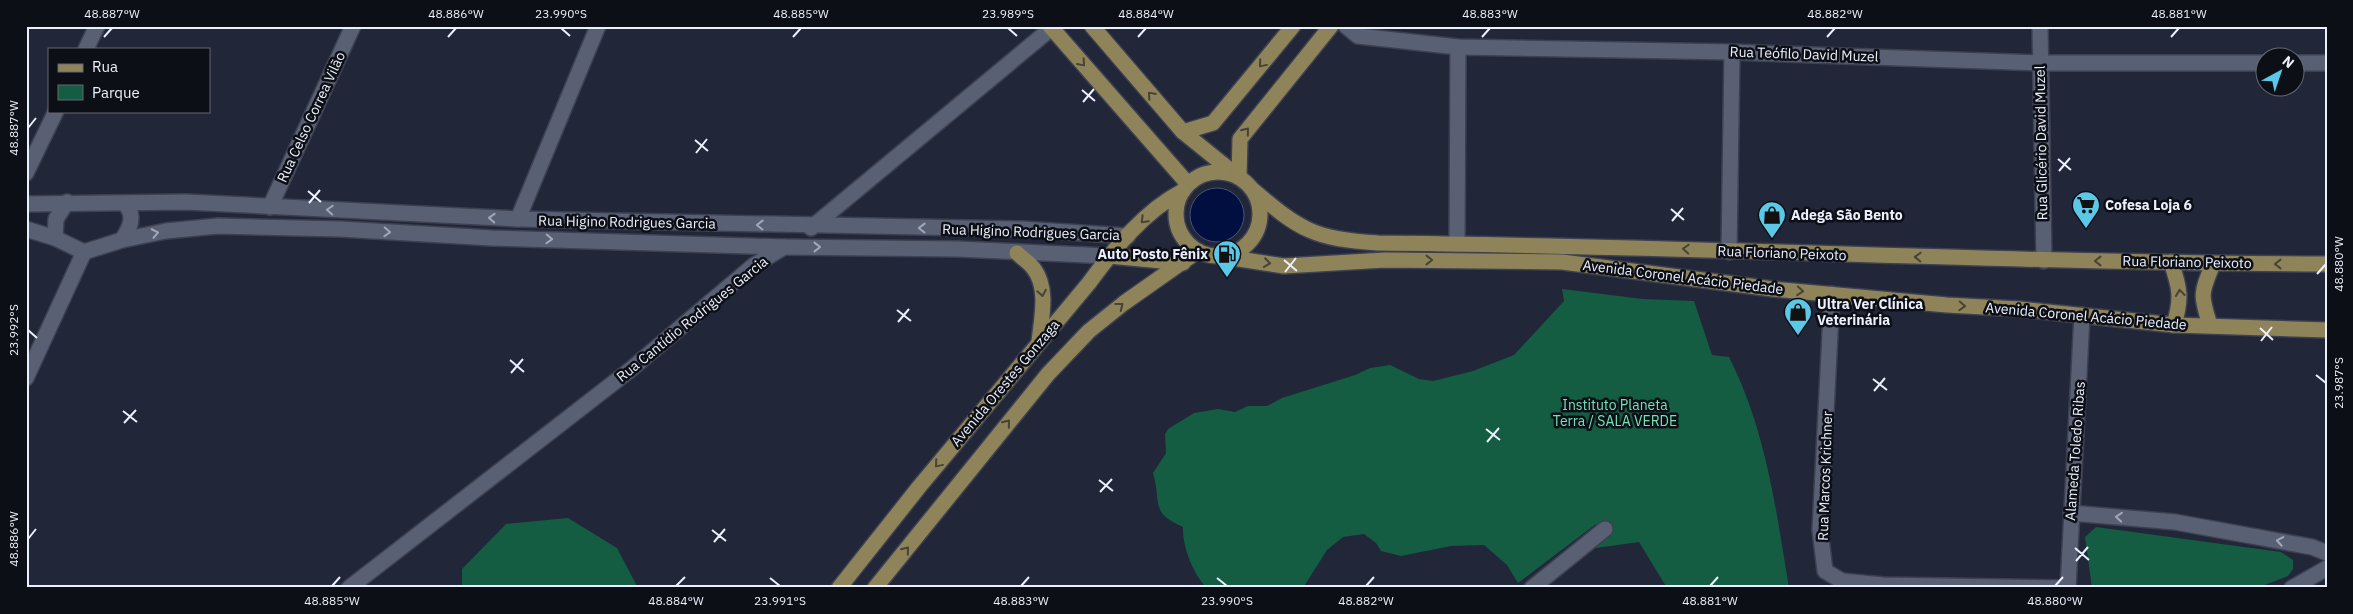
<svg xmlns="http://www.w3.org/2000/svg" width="2353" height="614" viewBox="0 0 2353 614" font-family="'IBM Plex Sans',sans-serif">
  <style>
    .green { fill: #145c42 }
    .water { fill: #000f3f; stroke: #475278 }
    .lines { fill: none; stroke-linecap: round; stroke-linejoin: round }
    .minor-casing { stroke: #3c4050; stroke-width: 18 }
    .major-casing { stroke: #3c4050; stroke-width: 18 }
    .minor { stroke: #596074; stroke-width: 15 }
    .major { stroke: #8e8359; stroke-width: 15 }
    .oneway { stroke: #474335 }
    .oneway2 { stroke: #a2a8b8 }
    .ticks { fill: none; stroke: #ecf0fc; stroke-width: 2 }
    .labels { text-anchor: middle; stroke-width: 5; stroke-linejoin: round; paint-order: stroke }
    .street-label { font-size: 14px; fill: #ecf0fc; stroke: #0d0f17 }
    .poi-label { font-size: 14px; font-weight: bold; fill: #ecf0fc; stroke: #0d0f17; text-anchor: start }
    .park-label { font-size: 14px; fill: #72e3b4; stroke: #0d0f17 }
    .neatline { fill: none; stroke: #ecf0fc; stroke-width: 2 }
    .ticks-label { font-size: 12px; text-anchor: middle; fill: #ecf0fc }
  </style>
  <rect width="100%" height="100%" fill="#212638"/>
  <!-- green -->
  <g class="green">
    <path d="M1562,289l81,10 51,2 18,54 17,2c37,73 47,152 60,231h-122l-28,-46 -43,6v-24l-78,59 -11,-18 -23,-20 -33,1 -50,10 -20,-5 -5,-8 -12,-9 -21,3 -16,13 -24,38h-96c-14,-14 -25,-42 -24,-61 -34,-15 -21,-23 -30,-54l13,-20 -1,-19 3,-5 26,-16 24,-4 17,3 13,-6h19l15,-8 73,-23 15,-7 20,-3 29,14 14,2 40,-10 41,-16 50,-54z"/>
    <path d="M568,518l49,30 21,40h-176v-19l44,-45z"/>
    <path d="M2096,527l185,25 12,8v9l-5,7 -31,12h-165l-7,-51z"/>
  </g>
  <!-- water -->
  <circle class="water" cx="1217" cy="215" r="27"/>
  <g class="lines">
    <!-- minor casing -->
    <g class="minor-casing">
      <g id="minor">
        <path d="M1346,26l12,10 100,11 274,5 307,11h227"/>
        <path d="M2040,26l4,235"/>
        <path d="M86,49l11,-23"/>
        <path d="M2296,63h31"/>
        <path d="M26,173l30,-62"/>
        <path d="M26,204l160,-2 332,17 504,10 106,7"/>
        <path d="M270,207l83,-181"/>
        <path d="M518,219l80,-193"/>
        <path d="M811,228l243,-202"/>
        <path d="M26,229l29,9 29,14 38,-12 44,-9 52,-5 122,3 152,9 291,9 175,2 151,7"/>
        <path d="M55,238l1,-19 11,-17"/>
        <path d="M122,240c8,-12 14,-24 3,-36"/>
        <path d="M1457,244l1,-197"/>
        <path d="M1729,252l3,-200"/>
        <path d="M1832,294l-12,236 5,41 17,10 41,4 176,3"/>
        <path d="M26,378l58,-126"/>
        <path d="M2071,513l104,9 137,25 15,6"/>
        <path d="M349,588l281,-218 123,-104 31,-19"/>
        <path d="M1532,588l73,-59"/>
        <path d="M2068,588l14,-273"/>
        <path d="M2292,588l35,-20"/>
      </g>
    </g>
    <!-- major casing -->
    <g class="major-casing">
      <g id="major">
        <path d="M1050,26l138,158"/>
        <path d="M1092,26l91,106 52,42"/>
        <path d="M1183,132l30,-9 80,-97"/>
        <circle cx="1218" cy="214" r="42"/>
        <path d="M1239,177l1,-38 91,-113"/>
        <path d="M1253,190c47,40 61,49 125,53 316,3 632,20 949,21"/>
        <path d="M1017,253c5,5 13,10 17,16 15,20 7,51 5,73"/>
        <path d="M1109,256l74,7"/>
        <path d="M1219,256l65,10 101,-6 177,2 211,27 174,16 73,4 154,16 153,5"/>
        <path d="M2171,262c9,26 11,36 3,63"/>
        <path d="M2210,325c-10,-31 -9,-32 3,-61"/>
        <path d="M839,588l80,-101 170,-204c25,-34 55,-72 94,-92"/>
        <path d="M875,588l173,-214 41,-43 35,-28 74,-52"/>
      </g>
    </g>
    <!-- minor -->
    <use href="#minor" class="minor"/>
    <!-- major -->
    <use href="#major" class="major"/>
  </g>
  <!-- one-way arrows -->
  <defs><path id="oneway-chevron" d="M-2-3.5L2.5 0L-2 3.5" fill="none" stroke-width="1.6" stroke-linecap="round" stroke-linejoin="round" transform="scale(1.25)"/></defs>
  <g class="oneway">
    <use href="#oneway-chevron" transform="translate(1082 63) rotate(49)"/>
    <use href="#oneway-chevron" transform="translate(1262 64) rotate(130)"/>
    <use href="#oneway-chevron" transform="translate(1151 95) rotate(-131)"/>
    <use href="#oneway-chevron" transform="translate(1246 131) rotate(-51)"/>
    <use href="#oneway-chevron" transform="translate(1144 220) rotate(135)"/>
    <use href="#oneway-chevron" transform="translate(1686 249) rotate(-177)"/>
    <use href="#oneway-chevron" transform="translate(1918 257) rotate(-178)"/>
    <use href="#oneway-chevron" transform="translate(1429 260)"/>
    <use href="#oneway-chevron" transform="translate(2098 261) rotate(-180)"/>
    <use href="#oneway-chevron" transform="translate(1267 263) rotate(8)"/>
    <use href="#oneway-chevron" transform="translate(2278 264) rotate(-180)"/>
    <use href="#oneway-chevron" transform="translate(1800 291) rotate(5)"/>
    <use href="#oneway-chevron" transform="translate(1042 293) rotate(80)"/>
    <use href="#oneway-chevron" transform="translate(2180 293) rotate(-96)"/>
    <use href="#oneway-chevron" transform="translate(1120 306) rotate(-38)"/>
    <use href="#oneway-chevron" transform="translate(1962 306) rotate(3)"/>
    <use href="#oneway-chevron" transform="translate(1007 423) rotate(-51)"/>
    <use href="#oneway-chevron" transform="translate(938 464) rotate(130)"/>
    <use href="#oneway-chevron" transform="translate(906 550) rotate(-51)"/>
  </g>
  <g class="oneway2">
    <use href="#oneway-chevron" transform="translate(330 210) rotate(-177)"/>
    <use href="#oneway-chevron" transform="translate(492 218) rotate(-177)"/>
    <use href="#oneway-chevron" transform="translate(760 225) rotate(-179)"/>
    <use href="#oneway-chevron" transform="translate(922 228) rotate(-179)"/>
    <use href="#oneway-chevron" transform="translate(387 232) rotate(3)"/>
    <use href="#oneway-chevron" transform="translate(155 233) rotate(-12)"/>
    <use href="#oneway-chevron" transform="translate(549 239) rotate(2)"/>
    <use href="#oneway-chevron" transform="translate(817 247)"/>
    <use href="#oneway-chevron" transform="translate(2119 517) rotate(-175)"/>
    <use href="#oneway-chevron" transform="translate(2280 541) rotate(-170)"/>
  </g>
  <!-- ticks -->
  <path class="ticks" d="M561,28l9,8M1008,28l9,8M104,37l8,-9M448,37l8,-9M793,37l8,-9M1138,37l8,-9M1482,37l8,-9M1827,37l8,-9M2171,37l8,-9M1082,90l13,11M1083,102l11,-13M28,128l8,-10M695,140l13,11M696,153l11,-14M2058,159l13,11M2059,171l11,-13M308,191l13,11M309,203l11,-13M1671,209l13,11M1672,221l11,-13M1284,260l13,11M1285,272l11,-14M2317,274l9,-10M897,310l14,11M898,322l11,-13M2260,328l13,12M28,330l9,8M2261,341l11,-14M510,360l14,12M511,373l12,-14M2316,375l10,8M1873,379l14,11M1874,391l11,-13M123,411l14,11M124,423l12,-13M1486,429l14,11M1487,442l12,-14M1099,480l14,11M1100,492l12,-13M712,530l14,11M28,539l8,-10M714,542l11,-13M2075,548l14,12M2076,561l12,-14M770,578l10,8M1217,578l10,8M332,586l8,-9M676,586l9,-9M1021,586l8,-9M1366,586l8,-9M1710,586l8,-9M2055,586l8,-9"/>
  <!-- icons -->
  <defs>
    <g id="supermarket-pin" transform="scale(1.4375)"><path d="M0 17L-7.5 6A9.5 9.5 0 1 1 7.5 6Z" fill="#5ac8e6" stroke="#0d0f17"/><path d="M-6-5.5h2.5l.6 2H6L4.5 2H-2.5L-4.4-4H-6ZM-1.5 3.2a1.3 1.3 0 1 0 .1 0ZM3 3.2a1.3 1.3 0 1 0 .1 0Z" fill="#111"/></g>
    <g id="shop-pin" transform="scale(1.4375)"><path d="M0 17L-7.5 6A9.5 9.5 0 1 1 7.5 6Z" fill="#5ac8e6" stroke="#0d0f17"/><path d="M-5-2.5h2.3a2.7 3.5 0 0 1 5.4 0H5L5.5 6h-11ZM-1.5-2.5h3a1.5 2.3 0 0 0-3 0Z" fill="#111"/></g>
    <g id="fuel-pin" transform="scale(1.4375)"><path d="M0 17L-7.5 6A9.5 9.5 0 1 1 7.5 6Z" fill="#5ac8e6" stroke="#0d0f17"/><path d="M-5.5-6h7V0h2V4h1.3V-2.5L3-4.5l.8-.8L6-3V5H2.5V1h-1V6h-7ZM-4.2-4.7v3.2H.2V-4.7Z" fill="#111"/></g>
  </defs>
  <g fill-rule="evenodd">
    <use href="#supermarket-pin" x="2086" y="205"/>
    <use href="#shop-pin" x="1772" y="215"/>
    <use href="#fuel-pin" x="1227" y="254"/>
    <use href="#shop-pin" x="1798" y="312"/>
  </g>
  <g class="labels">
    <!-- street labels -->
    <g class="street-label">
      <text transform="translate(1804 54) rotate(2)" y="5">Rua Teófilo David Muzel</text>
      <text transform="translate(311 117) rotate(-65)" y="5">Rua Celso Correa Vilão</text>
      <text transform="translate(2041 143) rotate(-91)" y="5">Rua Glicério David Muzel</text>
      <text transform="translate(627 222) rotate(1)" y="5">Rua Higino Rodrigues Garcia</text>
      <text transform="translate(1031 232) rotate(2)" y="5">Rua Higino Rodrigues Garcia</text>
      <text transform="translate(1782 253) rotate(2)" y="5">Rua Floriano Peixoto</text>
      <text transform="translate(2187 262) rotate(1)" y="5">Rua Floriano Peixoto</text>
      <text transform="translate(1683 277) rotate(7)" y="5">Avenida Coronel Acácio Piedade</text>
      <text transform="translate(2086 316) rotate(5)" y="5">Avenida Coronel Acácio Piedade</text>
      <text transform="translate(692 319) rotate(-39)" y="5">Rua Cantídio Rodrigues Garcia</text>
      <text transform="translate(1005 383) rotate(-50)" y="5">Avenida Orestes Gonzaga</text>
      <text transform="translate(2075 451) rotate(-86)" y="5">Alameda Toledo Ribas</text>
      <text transform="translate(1825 476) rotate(-88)" y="5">Rua Marcos Krichner</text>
    </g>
    <!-- poi labels -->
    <g class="poi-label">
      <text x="2105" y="210">Cofesa Loja 6</text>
      <text x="1791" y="220">Adega São Bento</text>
      <text x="1208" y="259" text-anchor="end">Auto Posto Fênix</text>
      <text x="1817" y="309">Ultra Ver Clínica<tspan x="1817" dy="16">Veterinária</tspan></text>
    </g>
    <!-- park labels -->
    <g class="park-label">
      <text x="1615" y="410">Instituto Planeta<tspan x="1615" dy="16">Terra / SALA VERDE</tspan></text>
    </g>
  </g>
  <!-- border -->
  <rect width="2353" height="614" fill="none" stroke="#0d0f17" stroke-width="55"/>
  <!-- legend -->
  <rect x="48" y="48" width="162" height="65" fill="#0d0f17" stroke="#666973"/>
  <rect x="58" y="64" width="25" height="8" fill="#8e8359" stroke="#666973"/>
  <text x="92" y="72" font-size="15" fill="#ecf0fc">Rua</text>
  <rect x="58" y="85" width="25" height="15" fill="#145c42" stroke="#666973"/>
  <text x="92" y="98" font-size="15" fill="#ecf0fc">Parque</text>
  <!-- north arrow -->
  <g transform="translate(2280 72) rotate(40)"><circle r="24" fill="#0d0f17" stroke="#666973"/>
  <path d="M0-4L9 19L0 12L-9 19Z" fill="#5ac8e6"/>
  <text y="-8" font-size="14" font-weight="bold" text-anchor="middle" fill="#ecf0fc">N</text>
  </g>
  <rect x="28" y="28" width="2298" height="558" class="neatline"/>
  <g class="ticks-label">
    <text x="112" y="18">48.887°W</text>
    <text x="456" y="18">48.886°W</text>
    <text x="561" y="18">23.990°S</text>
    <text x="801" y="18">48.885°W</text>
    <text x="1008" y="18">23.989°S</text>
    <text x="1146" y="18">48.884°W</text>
    <text x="1490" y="18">48.883°W</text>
    <text x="1835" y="18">48.882°W</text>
    <text x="2179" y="18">48.881°W</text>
    <text transform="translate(14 128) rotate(-90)" y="4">48.887°W</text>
    <text transform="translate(2339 264) rotate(-90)" y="4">48.880°W</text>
    <text transform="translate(14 330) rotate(-90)" y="4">23.992°S</text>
    <text transform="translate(2339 383) rotate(-90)" y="4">23.987°S</text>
    <text transform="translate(14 539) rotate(-90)" y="4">48.886°W</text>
    <text x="332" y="605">48.885°W</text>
    <text x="676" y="605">48.884°W</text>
    <text x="780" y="605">23.991°S</text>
    <text x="1021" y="605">48.883°W</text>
    <text x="1227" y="605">23.990°S</text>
    <text x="1366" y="605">48.882°W</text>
    <text x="1710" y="605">48.881°W</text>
    <text x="2055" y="605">48.880°W</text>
  </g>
</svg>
